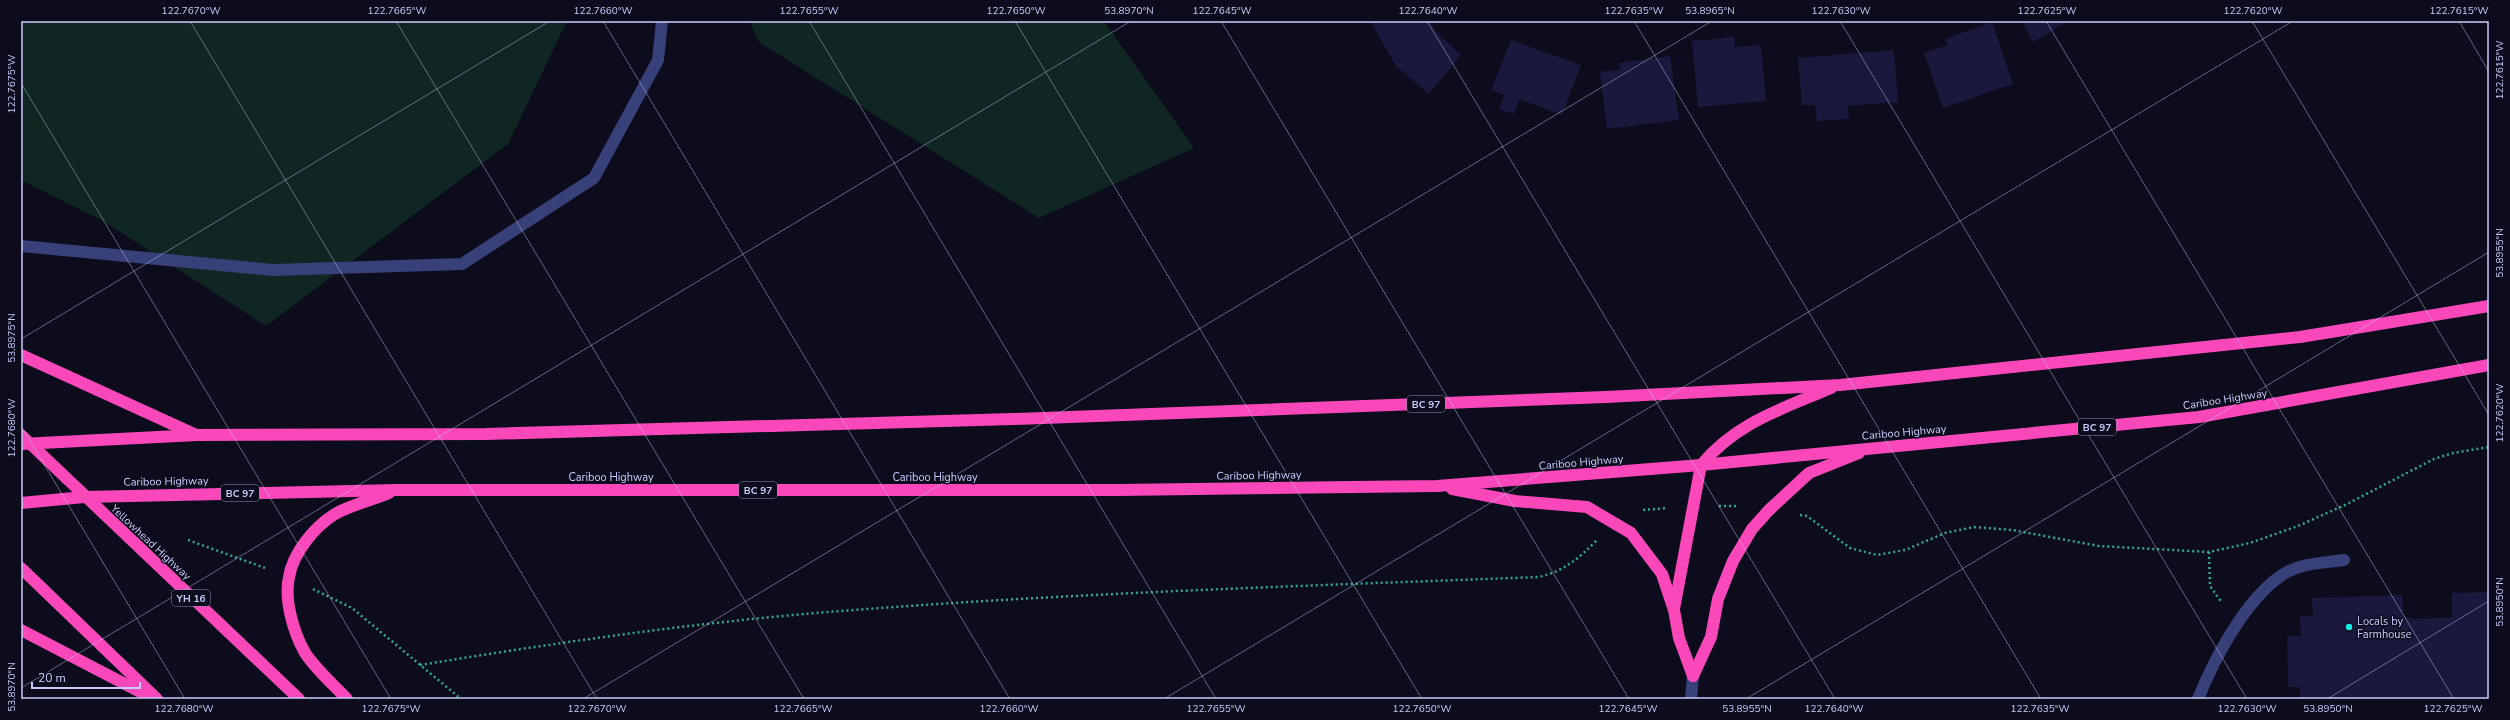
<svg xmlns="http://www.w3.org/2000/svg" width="2510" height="720" viewBox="0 0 2510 720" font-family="'Nunito Sans',sans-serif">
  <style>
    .green { fill: #0f2622 }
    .building { fill: #1a193d }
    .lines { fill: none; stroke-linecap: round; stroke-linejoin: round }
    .path { stroke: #30aa8f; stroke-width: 2.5; stroke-dasharray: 2 3; stroke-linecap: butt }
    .minor { stroke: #38407a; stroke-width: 12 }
    .highway { stroke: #fa48ba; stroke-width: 12 }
    .ticks { fill: none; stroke: #c9cbfd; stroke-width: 1; stroke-opacity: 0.45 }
    .poi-dot { fill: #07ecde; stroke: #0c0c1d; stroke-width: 1.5 }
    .labels { text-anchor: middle; stroke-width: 3; stroke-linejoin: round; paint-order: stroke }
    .shield { fill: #0c0c1d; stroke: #9092ba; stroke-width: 1 }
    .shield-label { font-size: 10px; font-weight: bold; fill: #c9cbfd }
    .street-label { font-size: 11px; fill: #c9cbfd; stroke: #0c0c1d }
    .poi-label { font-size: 11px; fill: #c9cbfd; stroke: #0c0c1d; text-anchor: start }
    .neatline { fill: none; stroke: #c9cbfd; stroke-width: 1.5 }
    .ticks-label { font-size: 10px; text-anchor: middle; fill: #c9cbfd }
  </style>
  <rect width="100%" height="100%" fill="#0c0c1d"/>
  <!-- green -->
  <g class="green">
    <path d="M21,21h546l-59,123 -242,182 -163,-105 -82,-41z"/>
    <path d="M749,21h355l90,127 -155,70 -280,-176z"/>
  </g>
  <!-- building -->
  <g class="building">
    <path d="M1370,21h59l7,11 25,23 -32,39 -33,-28z"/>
    <path d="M2021,21h47l-35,21z"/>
    <path d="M1992,22l21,62 -70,24 -19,-55 24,-8 -3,-6z"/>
    <path d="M1734,37l1,10 26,-2 5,56 -68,6 -6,-66z"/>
    <path d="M1511,40l70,25 -19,50 -43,-16 -5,15 -15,-5 5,-14 -13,-5z"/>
    <path d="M1894,50l4,52 -50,4 1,13 -32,2 -2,-16h-13l-4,-47z"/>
    <path d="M1670,56l9,64 -72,9 -7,-57 20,-3 -1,-6z"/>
    <path d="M2489,592v107h-189v-12h-12l-1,-51h14l-1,-20h13l-1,-18 90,-3 1,21 10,3 39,-2v-24z"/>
  </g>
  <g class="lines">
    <!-- path -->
    <g class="path">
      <path d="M1719,506h19"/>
      <path d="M1643,510l25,-2"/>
      <path d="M1800,515l7,1 43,32 27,7 28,-5 40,-17 29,-6 38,3 87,16 110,6 41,-9 48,-17 47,-21 89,-46 19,-6 36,-6"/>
      <path d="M188,540l77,28"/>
      <path d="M2209,552l1,34 12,17"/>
      <path d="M313,589l39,19 109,91"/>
      <path d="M420,665c135,-22 271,-42 408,-53 237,-19 474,-26 711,-35 25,-6 39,-18 57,-36"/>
    </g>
    <!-- minor -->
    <g class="minor">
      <path d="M21,246l252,24 189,-6 132,-86 64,-118 4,-39"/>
      <path d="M1691,699l2,-23"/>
      <path d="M2198,699c16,-40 47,-99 84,-124 18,-12 41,-12 62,-15"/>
    </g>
    <!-- highway -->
    <g class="highway">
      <path d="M21,355l173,79"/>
      <path d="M21,435l278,264"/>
      <path d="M21,444l176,-9 289,-1 527,-15 593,-22 234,-12 460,-48 189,-31"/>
      <path d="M1452,489l63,12 72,6 44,26 31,41 12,36 5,28 14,38"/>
      <path d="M21,503l63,-6 313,-7h721l319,-4 264,-21 498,-48 290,-52"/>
      <path d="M21,568l136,131"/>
      <path d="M1674,609l27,-144c36,-43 81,-56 130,-77"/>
      <path d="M21,630l129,67"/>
      <path d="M1693,676l18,-39 7,-38 15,-38 19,-32 17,-19 40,-37 50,-20"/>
      <path d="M347,699c-13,-14 -34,-32 -43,-48 -11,-20 -20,-52 -15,-74 4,-24 25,-50 46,-63 16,-9 37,-14 54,-21"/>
    </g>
  </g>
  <!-- ticks -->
  <path class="ticks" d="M190,21l407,678M396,21l408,678M603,21l407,678M809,21l407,678M1015,21l407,678M1221,21l408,678M1427,21l408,678M1634,21l407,678M1840,21l407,678M2046,21l408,678M2252,21l237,394M2459,21l30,51M21,83l370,616M21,339l529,-318M21,426l164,273M21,688l1110,-667M583,699l1129,-678M1164,699l1129,-678M1746,699l743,-447M2327,699l162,-98"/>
  <!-- markers -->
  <circle class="poi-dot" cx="2349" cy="627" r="4"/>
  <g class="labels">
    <!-- shield labels -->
    <g class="shield">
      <rect x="1407" y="396" width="38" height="16" rx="3"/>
      <rect x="2078" y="419" width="38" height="16" rx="3"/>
      <rect x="739" y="482" width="38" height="16" rx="3"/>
      <rect x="221" y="485" width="38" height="16" rx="3"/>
      <rect x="172" y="590" width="38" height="16" rx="3"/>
    </g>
    <g class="shield-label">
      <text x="1426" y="408">BC 97</text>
      <text x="2097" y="431">BC 97</text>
      <text x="758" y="494">BC 97</text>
      <text x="240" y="497">BC 97</text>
      <text x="191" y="602">YH 16</text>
    </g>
    <!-- street labels -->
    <g class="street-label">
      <text transform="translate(2225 399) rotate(-9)" y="4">Cariboo Highway</text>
      <text transform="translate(1904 432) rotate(-5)" y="4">Cariboo Highway</text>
      <text transform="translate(1581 462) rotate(-5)" y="4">Cariboo Highway</text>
      <text transform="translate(1259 475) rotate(-1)" y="4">Cariboo Highway</text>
      <text x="611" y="481">Cariboo Highway</text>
      <text x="935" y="481">Cariboo Highway</text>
      <text transform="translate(166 481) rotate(-1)" y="4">Cariboo Highway</text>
      <text transform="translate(151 542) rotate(43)" y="4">Yellowhead Highway</text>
    </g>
    <!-- poi labels -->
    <g class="poi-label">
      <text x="2357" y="625">Locals by<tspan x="2357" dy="13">Farmhouse</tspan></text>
    </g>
  </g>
  <!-- border -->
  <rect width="2510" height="720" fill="none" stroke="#0c0c1d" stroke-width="44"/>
  <!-- scale -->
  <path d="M32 682v6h108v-6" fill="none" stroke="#c9cbfd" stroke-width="2"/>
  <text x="38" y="682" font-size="12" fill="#c9cbfd" stroke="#0c0c1d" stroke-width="3" paint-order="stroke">20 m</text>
  <rect x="22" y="22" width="2466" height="676" class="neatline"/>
  <g class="ticks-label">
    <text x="191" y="14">122.7670°W</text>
    <text x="397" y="14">122.7665°W</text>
    <text x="603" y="14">122.7660°W</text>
    <text x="809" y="14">122.7655°W</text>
    <text x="1016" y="14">122.7650°W</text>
    <text x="1129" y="14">53.8970°N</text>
    <text x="1222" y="14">122.7645°W</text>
    <text x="1428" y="14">122.7640°W</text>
    <text x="1634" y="14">122.7635°W</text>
    <text x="1710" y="14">53.8965°N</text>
    <text x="1841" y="14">122.7630°W</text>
    <text x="2047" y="14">122.7625°W</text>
    <text x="2253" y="14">122.7620°W</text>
    <text x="2459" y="14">122.7615°W</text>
    <text transform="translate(2499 70) rotate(-90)" y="4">122.7615°W</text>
    <text transform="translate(11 84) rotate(-90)" y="4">122.7675°W</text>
    <text transform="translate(2499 253) rotate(-90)" y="4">53.8955°N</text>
    <text transform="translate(11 338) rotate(-90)" y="4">53.8975°N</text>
    <text transform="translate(2499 413) rotate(-90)" y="4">122.7620°W</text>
    <text transform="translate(11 428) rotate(-90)" y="4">122.7680°W</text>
    <text transform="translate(2499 602) rotate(-90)" y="4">53.8950°N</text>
    <text transform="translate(11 687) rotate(-90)" y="4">53.8970°N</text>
    <text x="184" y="712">122.7680°W</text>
    <text x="391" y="712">122.7675°W</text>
    <text x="597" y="712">122.7670°W</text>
    <text x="803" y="712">122.7665°W</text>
    <text x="1009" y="712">122.7660°W</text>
    <text x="1216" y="712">122.7655°W</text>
    <text x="1422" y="712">122.7650°W</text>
    <text x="1628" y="712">122.7645°W</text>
    <text x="1747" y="712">53.8955°N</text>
    <text x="1834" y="712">122.7640°W</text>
    <text x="2040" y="712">122.7635°W</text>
    <text x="2247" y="712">122.7630°W</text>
    <text x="2328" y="712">53.8950°N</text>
    <text x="2453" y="712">122.7625°W</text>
  </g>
</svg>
